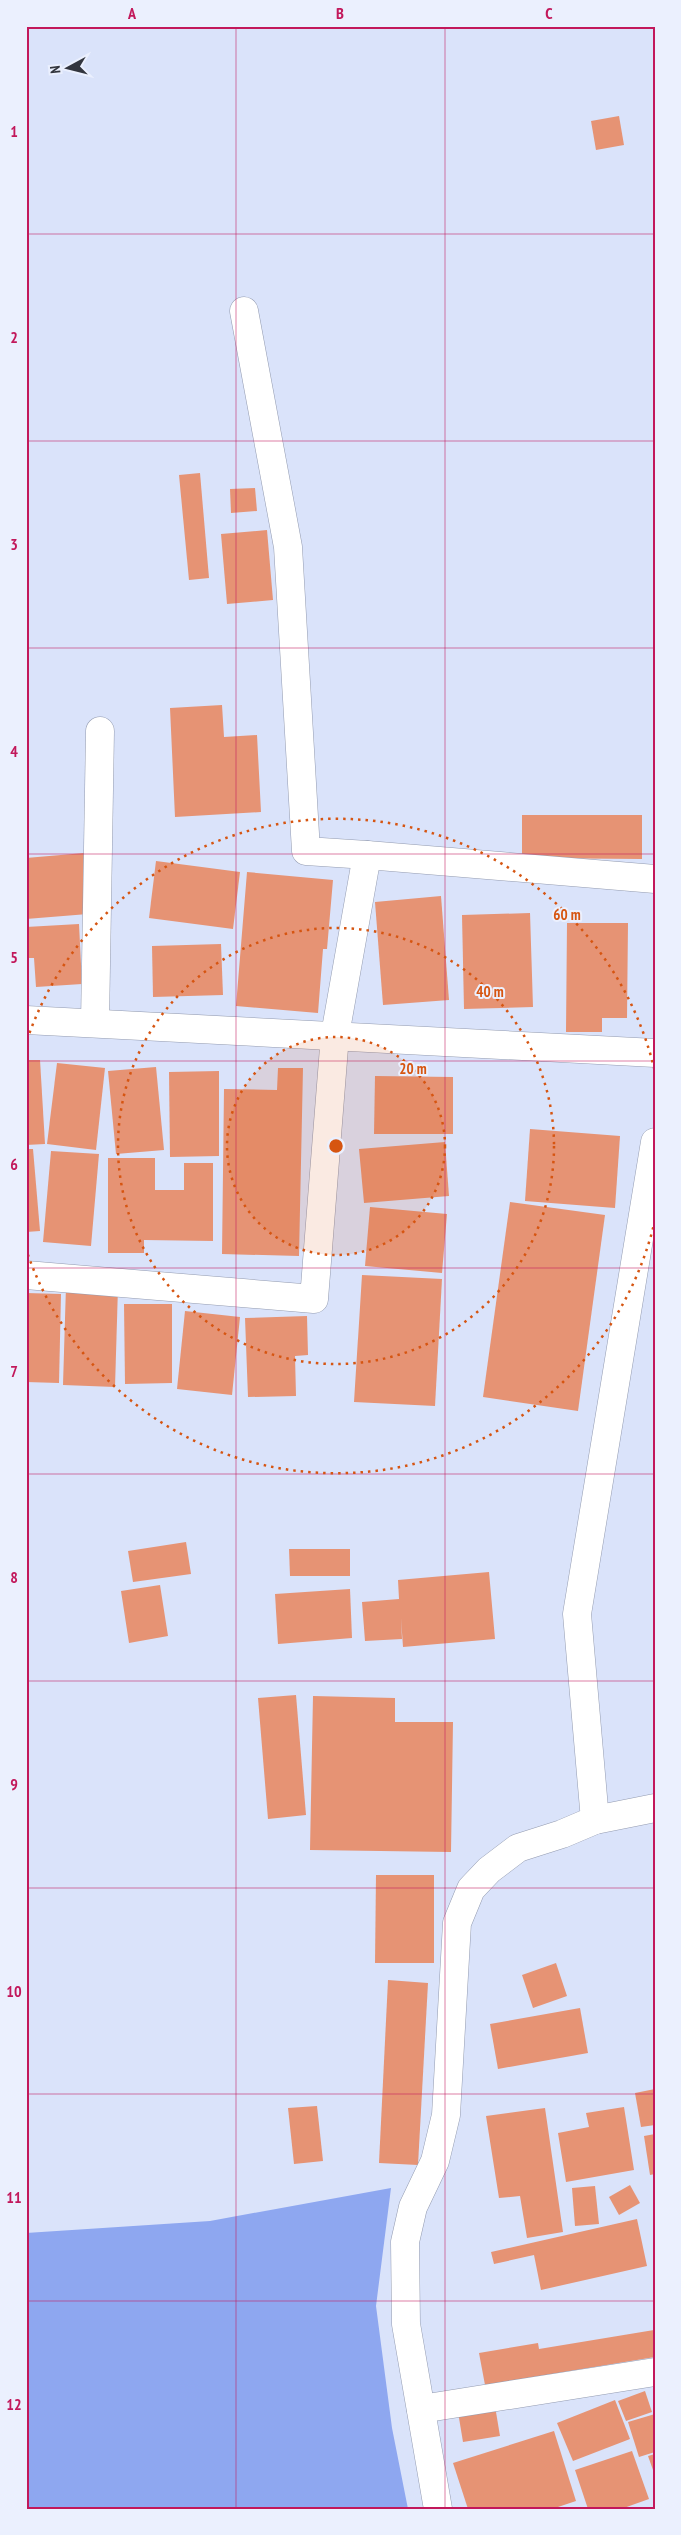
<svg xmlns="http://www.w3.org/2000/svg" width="681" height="2535" viewBox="0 0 681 2535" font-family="'PT Sans Narrow',sans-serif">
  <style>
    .water { fill: #8ea7f0 }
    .building { fill: #e69374 }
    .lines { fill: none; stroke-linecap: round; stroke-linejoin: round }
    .minor-casing { stroke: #939bb0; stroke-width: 29 }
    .minor { stroke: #fff; stroke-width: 28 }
    .grid { fill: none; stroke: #c2185b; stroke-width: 1; stroke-opacity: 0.55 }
    .ring { fill: none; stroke: #d65511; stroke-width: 2.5; stroke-dasharray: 2.5 5 }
    .centre { fill: #d65511; stroke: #ebf0fe; stroke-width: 2.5 }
    .ring-label { font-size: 15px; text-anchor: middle; font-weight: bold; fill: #d65511; stroke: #ebf0fe; stroke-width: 4; stroke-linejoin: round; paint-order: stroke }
    .neatline { fill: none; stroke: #c2185b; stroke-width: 2 }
    .grid-label { font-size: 16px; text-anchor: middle; font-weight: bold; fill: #c2185b }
  </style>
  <rect width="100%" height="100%" fill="#dae3fa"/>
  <!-- water -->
  <path class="water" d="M391,2188l-15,118 16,122 16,81h-382v-276l184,-12z"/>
  <!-- building -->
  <g class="building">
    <path d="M619,116l5,29 -28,5 -5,-29z"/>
    <path d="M200,473l9,105 -20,2 -10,-105z"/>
    <path d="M255,488l2,23 -26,2 -1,-24z"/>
    <path d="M267,530l6,70 -46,4 -6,-70z"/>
    <path d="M222,705l2,32 33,-2 4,77 -86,5 -5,-109z"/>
    <path d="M522,815h120v44l-120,-1z"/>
    <path d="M84,853l4,61 -62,5v-61z"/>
    <path d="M156,861l84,11 -7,57 -84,-11z"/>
    <path d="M247,872l86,8 -6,69h-4l-5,64 -82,-7z"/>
    <path d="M441,896l8,104 -66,5 -8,-103z"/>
    <path d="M530,913l3,94 -69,2 -2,-94z"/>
    <path d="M567,923h61l-1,95h-25v14h-36z"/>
    <path d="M79,924l3,60 -46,3 -2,-29h-8v-31z"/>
    <path d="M221,944l2,51 -70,2 -1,-51z"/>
    <path d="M26,1060h14l5,84 -19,1z"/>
    <path d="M57,1063l48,5 -9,82 -49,-6z"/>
    <path d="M156,1067l8,83 -48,4 -8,-83z"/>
    <path d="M278,1068h25l-4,188 -77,-2 2,-165 53,1z"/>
    <path d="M219,1071v85l-49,1 -1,-85z"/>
    <path d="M375,1076l78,1v57h-79z"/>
    <path d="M530,1129l90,7 -5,72 -90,-7z"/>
    <path d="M445,1142l4,54 -85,7 -5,-54z"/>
    <path d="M26,1149h7l7,82 -14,1z"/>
    <path d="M51,1151l48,3 -8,92 -48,-4z"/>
    <path d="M108,1158h47v32h29v-27h29v78l-69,-1v13h-36z"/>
    <path d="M510,1202l95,13 -27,196 -95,-14z"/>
    <path d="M370,1207l77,7 -5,59 -77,-7z"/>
    <path d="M362,1275l80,4 -7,127 -81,-4z"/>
    <path d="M66,1286l52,1 -3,100 -52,-2z"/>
    <path d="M26,1293l35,1 -2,89 -33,-1z"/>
    <path d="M124,1304h48v79l-47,1z"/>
    <path d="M185,1311l55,6 -8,78 -55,-6z"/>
    <path d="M307,1316l1,39 -13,1 1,40 -48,1 -3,-79z"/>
    <path d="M186,1542l5,32 -58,8 -5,-31z"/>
    <path d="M289,1549h61v27h-60z"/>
    <path d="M489,1572l6,67 -92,8 -2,-29 1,21 -37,2 -3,-39 37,-3 -1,-19z"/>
    <path d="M160,1585l8,51 -39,7 -8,-52z"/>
    <path d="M350,1589l2,49 -74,6 -3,-50z"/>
    <path d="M296,1695l10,120 -38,4 -10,-121z"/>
    <path d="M313,1696l82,2v24h58l-2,130 -141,-2z"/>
    <path d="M376,1875h58v88h-59z"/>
    <path d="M556,1963l11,33 -34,12 -11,-33z"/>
    <path d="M388,1980l40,3 -10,182 -39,-2z"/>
    <path d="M580,2008l8,45 -90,16 -8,-45z"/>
    <path d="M655,2089v36l-14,2 -6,-34z"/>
    <path d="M317,2106l6,55 -29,3 -6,-56z"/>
    <path d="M624,2107l10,63 -68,12 -8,-49 31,-6 -3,-14z"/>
    <path d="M545,2108l18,124 -36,6 -7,-42 -21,2 -13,-82z"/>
    <path d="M655,2134v40l-5,1 -6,-39z"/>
    <path d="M630,2185l10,18 -21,12 -10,-18z"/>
    <path d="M595,2186l4,38 -24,2 -3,-38z"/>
    <path d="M637,2219l10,47 -106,24 -7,-35 -40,9 -3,-12z"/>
    <path d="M654,2330l1,27 -170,28 -6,-32 59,-10 1,6z"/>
    <path d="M645,2391l7,21 -26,9 -8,-20z"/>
    <path d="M615,2400l15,39 -57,22 -16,-38z"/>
    <path d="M495,2406l5,30 -37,6 -5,-30z"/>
    <path d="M655,2414v38l-16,5 -11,-35z"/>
    <path d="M554,2431l22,70 -24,8h-84l-15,-46z"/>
    <path d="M632,2451l17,48 -28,10h-33l-13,-39z"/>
    <path d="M655,2454v16h-2l-5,-14z"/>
  </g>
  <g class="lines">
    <!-- minor casing -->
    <g class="minor-casing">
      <g id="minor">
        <path d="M244,311l44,236 18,304 61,4"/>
        <path d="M26,1020l629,33"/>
        <path d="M95,1023l5,-292"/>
        <path d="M26,1275l288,24 21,-264 32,-180 288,24"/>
        <path d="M595,1820l-18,-206 78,-472"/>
        <path d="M421,2409l234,-37"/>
        <path d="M438,2509l-32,-185 -1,-82 8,-35 22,-46 11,-46 11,-192 14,-34 18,-19 29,-22 44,-14 33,-14 60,-12"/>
      </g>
    </g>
    <!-- minor -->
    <use href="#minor" class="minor"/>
  </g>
  <!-- grid -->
  <path class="grid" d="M236,26v2483M445,26v2483M26,234h629M26,441h629M26,648h629M26,854h629M26,1061h629M26,1268h629M26,1474h629M26,1681h629M26,1888h629M26,2094h629M26,2301h629"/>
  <!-- distance rings -->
  <circle cx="336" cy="1146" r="109" fill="#d65511" fill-opacity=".12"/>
  <g class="ring">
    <circle cx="336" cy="1146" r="109"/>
    <circle cx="336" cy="1146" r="218"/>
    <path d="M655 1220A327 327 0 0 1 27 1252M27 1040A327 327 0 0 1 655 1072"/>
  </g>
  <circle cx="336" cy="1146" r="8" class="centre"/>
  <g class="ring-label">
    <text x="567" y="920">60 m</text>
    <text x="490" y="997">40 m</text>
    <text x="413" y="1074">20 m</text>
  </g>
  <!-- border -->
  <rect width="681" height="2535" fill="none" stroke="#ebf0fe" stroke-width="55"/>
  <!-- north arrow -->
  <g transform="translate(68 68) rotate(263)" stroke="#ebf0fe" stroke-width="4" paint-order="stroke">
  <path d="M0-4L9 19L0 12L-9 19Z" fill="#32353e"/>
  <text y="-8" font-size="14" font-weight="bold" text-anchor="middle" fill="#32353e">N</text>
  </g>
  <rect x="28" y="28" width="626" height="2480" class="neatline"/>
  <g class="grid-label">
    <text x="132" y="19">A</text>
    <text x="340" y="19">B</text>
    <text x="549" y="19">C</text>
    <text x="14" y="137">1</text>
    <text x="14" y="343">2</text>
    <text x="14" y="550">3</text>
    <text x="14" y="757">4</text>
    <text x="14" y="963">5</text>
    <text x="14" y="1170">6</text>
    <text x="14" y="1377">7</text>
    <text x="14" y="1583">8</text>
    <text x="14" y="1790">9</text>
    <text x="14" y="1997">10</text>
    <text x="14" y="2203">11</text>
    <text x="14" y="2410">12</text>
  </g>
</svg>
